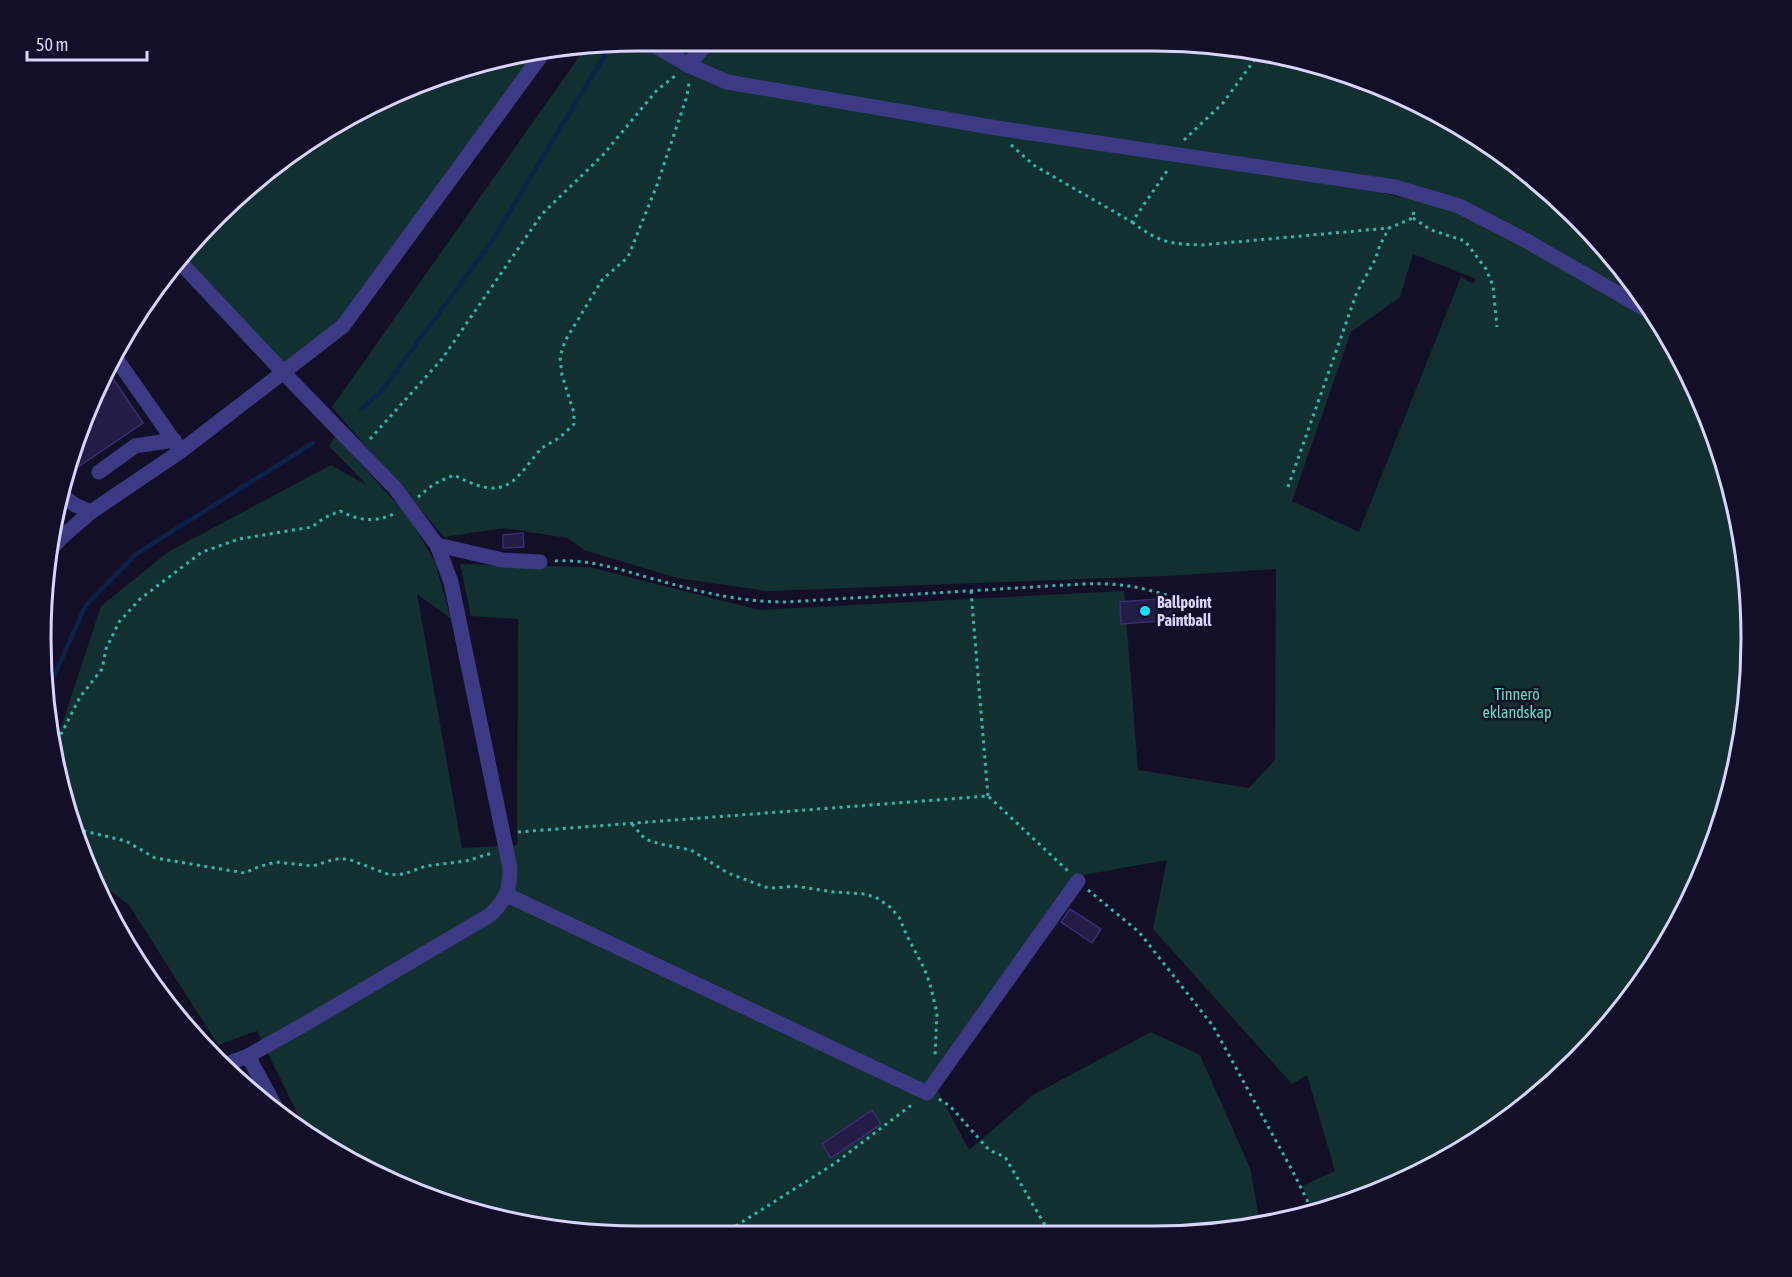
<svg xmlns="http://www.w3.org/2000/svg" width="1792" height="1277" viewBox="0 0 1792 1277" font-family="'Asap Condensed',sans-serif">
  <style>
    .green { fill: #12302f; fill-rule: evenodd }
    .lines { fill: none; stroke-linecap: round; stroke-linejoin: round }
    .stream { stroke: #0c2248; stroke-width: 4.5 }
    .building { fill: #241b47; stroke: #3b2d73; stroke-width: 1.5 }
    .path { stroke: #2fb8b0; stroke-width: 3; stroke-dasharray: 3 4.5; stroke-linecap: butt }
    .minor { stroke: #3d3a85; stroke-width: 15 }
    .poi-dot { fill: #00e5ff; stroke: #130f26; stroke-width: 2 }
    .labels { text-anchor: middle; stroke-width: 5; stroke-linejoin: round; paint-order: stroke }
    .poi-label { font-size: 16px; font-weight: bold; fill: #d9d4ff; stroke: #130f26; text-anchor: start }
    .park-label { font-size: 16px; fill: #5fe0c0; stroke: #130f26 }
    .rim { fill: none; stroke: #d9d4ff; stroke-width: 3 }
  </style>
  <rect width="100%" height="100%" fill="#130f26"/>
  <!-- green -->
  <g class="green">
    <path d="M638,41h516l116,11 112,34 71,35 95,68 55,55 69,96 48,107 26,114 4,117 -19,116 -41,109 -62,100 -80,85 -130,87 -73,30 -31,7 -12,-26 33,-15 -28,-96 -15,9 -139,-155 14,-69 -89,16 -145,206 36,68 64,-55 118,-63 49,23 50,113 10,55 2,1 -30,7 -632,4 -116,-19 -110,-41 -67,-42 -50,-102 -39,14 -89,-140 -39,-30 -4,-7 -32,-119 47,-143 67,-54 163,-87 36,20 -38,-39 6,-10 74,81 26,45 16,57 -34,-25 45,254 55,-3 1,-226 -47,-3 -11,-52 129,3 170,43 365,-19 14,179 111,18 26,-28 1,-191 -111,7 -398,15 -90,-13 -93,-28 -16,-12 -64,-10 -60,9 -112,-130 254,-360zM1214,167l199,27v6l-39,-9zM1413,254l63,25 -3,5 -12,-7 -102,255 -67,-31 59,-169 49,-35z"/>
    <path d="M550,52l-52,64 -121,171 -95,85 -107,-108 14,-20 118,-103 102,-55 74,-25z"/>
  </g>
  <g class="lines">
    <!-- stream -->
    <g class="stream">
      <path d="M361,409l20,-17 111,-151 114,-188"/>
      <path d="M46,698l6,-18 34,-75 50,-51 177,-111"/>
    </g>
  </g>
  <!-- building -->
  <g class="building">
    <path d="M112,377l31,46 -80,54 34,-90z"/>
    <path d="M523,533l1,14 -21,1v-13z"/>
    <path d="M1170,598l2,22 -51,4 -1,-22z"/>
    <path d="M1070,909l31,20 -9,14 -31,-21z"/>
    <path d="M872,1110l9,14 -50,34 -9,-14z"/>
  </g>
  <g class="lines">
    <!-- path -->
    <g class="path">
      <path d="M1184,140l39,-37 38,-52"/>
      <path d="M1011,145l24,21 97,56 37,-54"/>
      <path d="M1413,218l18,12 34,11 21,28 7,17 4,41"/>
      <path d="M1132,222c26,20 37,22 70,23l187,-17 24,-10 1,-9"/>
      <path d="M370,439l72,-80 100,-145 61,-59 54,-65 18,-14"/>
      <path d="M1288,487l69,-195 18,-32 5,-15 9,-17"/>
      <path d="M418,497l16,-13 20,-9c20,10 43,22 62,3 8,-7 16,-19 24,-28 6,-6 14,-8 20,-13 5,-4 10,-9 14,-13v-11l-12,-38 -2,-18 5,-16 37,-61 26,-23 29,-72 30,-89 2,-13"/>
      <path d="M555,561c33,-2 64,8 95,17 47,13 87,24 136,24l296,-18c37,-1 56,2 91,13"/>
      <path d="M971,591l17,205"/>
      <path d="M54,748l26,-51 22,-28 4,-20 13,-27 21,-23 62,-47 37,-13 73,-12 12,-9 16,-7c20,10 35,12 56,2"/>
      <path d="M632,824l13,15 15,5 31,6 37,23 37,14 11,1 18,-2 40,6 31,2 12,4 13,9 9,10 8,19 17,32 6,16 7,29 -2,43"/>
      <path d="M76,829l50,12 29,17 90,15 13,-6 18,-5 37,4 22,-7h13l42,16 14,-1 22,-8 40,-5 26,-8"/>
      <path d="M518,832l470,-36 80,75"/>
      <path d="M1088,890l51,42 74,94 79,144 21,42"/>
      <path d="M117,926l31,36 16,26 23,42"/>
      <path d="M939,1099l11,7 39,44 16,7 44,75"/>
      <path d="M723,1234l111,-70 80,-61"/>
    </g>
    <!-- minor -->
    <g class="minor">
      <path d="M647,41l41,24 39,17 270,46 398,59 64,19 66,34 127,73"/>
      <path d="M688,65l21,-24"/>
      <path d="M178,260l105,112 112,116 42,57 14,37 59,286c0,22 -4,32 -20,47l-185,109 -57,32 -24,9"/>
      <path d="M120,364l61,87"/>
      <path d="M99,472l36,-26 39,-6"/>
      <path d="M59,493l16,12 16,7"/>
      <path d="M437,545l66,15 37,2"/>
      <path d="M47,553l16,-17 28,-24 90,-61 162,-125 200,-273"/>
      <path d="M507,895l420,198 151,-212"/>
      <path d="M248,1056l33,61"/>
    </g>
  </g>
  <!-- markers -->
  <circle class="poi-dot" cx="1145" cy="611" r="6"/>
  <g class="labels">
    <!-- poi labels -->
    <g class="poi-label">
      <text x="1157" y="608">Ballpoint<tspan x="1157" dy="18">Paintball</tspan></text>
    </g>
    <!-- park labels -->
    <g class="park-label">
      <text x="1517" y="700">Tinnerö<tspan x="1517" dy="18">eklandskap</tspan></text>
    </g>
  </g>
  <!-- crop -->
  <path d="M0 0H1792V1277H0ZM638 51H1154A587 587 0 0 1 1741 638V639A587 587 0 0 1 1154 1226H638A587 587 0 0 1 51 639V638A587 587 0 0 1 638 51Z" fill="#130f26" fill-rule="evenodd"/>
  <path class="rim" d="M638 51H1154A587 587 0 0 1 1741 638V639A587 587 0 0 1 1154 1226H638A587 587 0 0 1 51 639V638A587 587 0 0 1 638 51Z"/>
  <!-- scale -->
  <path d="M27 51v9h120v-9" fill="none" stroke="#d9d4ff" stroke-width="3"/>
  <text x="36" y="51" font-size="18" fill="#d9d4ff" stroke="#130f26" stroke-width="4.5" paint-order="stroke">50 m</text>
</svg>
